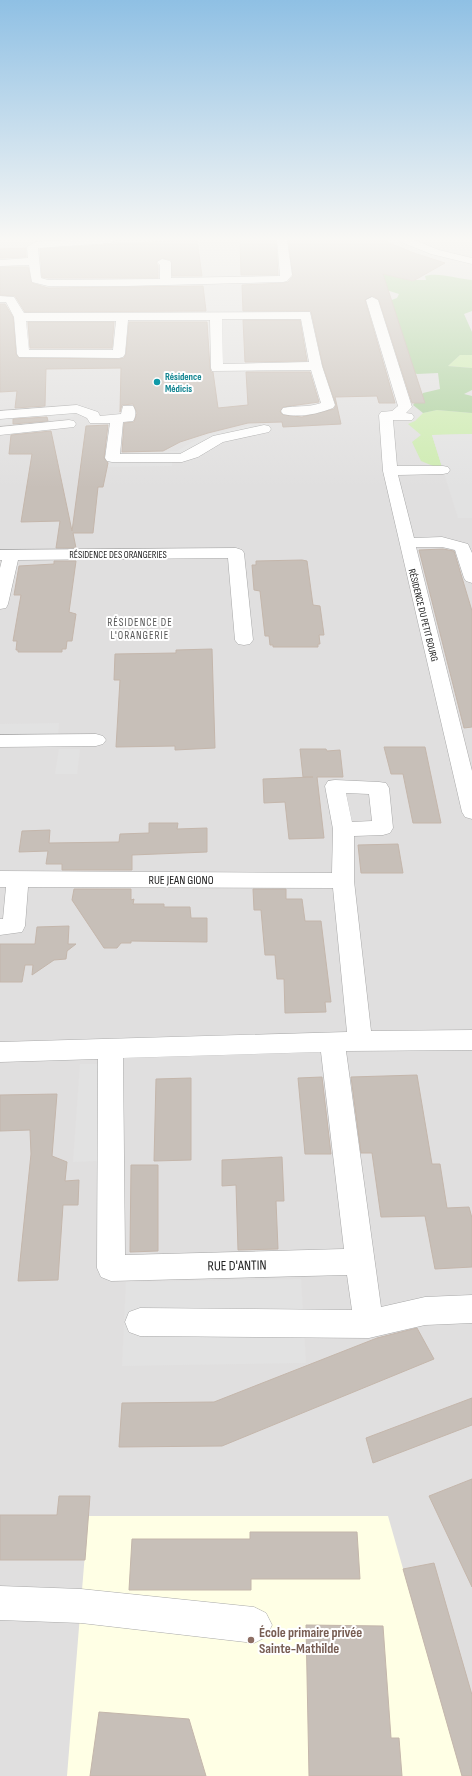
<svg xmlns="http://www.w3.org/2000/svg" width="472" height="1776" viewBox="0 0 472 1776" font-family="'Sofia Sans Condensed',sans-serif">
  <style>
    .residential { fill: #e0dfdf }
    .education { fill: #ffffe5 }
    .grass { fill: #cdebb0 }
    .forest { fill: #add19e }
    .parking { fill: #e2e2e2 }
    .building { fill: #c7bfb8; stroke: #c4b6ab }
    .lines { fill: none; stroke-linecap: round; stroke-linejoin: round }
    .minor-casing { stroke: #a9a9a9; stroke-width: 1 }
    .minor { fill: #fff; fill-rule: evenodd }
    .culture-dot { fill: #0f9aa8; stroke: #fff; stroke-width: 1.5 }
    .education-dot { fill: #8d6e63; stroke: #fff; stroke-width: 1.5 }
    .labels { text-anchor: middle; stroke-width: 4; stroke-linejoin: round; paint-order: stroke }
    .far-culture-label { font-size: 10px; font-weight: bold; fill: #0d838f; stroke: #fff; text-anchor: start }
    .far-street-label { font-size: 10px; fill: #222; stroke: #fff }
    .far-neighbourhood-label { font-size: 11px; letter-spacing: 1px; fill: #555; stroke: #fff }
    .street-label { font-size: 12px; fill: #222; stroke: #fff }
    .near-street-label { font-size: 14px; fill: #222; stroke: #fff }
    .near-education-label { font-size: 14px; font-weight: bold; fill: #785e54; stroke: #fff; text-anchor: start }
  </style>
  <rect width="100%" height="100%" fill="#f2efe9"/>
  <!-- residential -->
  <rect class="residential" x="0" y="240" width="472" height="1536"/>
  <!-- education -->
  <path class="education" d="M88,1516h300l74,260h-395z"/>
  <!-- grass -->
  <g class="grass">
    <path d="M460,355h12v13l-24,-2z"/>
    <path d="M437,410l35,3v21l-40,1 11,35 -22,-9 -9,-19 9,-7 -13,-11 7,-3 8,-8z"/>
  </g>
  <!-- forest -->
  <path class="forest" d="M334,250l78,30h14l-1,-4c14,-4 32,3 47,4v31l-8,3 8,18v23h-12l-12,11 24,2v22l-8,4 8,2v17l-35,-3 -14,3 -10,-8 10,-12 17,-4 -2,-16 -21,1 -18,-8 2,-14 -12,-51 8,-3 2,-4 -22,-7z"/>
  <!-- parking -->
  <g class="parking">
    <path d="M73,412l1,5 -74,7v-5z"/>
    <path d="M251,425l1,3 -40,9 -35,18h-53v-3l53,-1 17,-10 15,-7z"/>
    <path d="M472,434v84h-14l-26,-83z"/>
    <path d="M172,461v5l-66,1v-5z"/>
    <path d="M59,723l-1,14h-58v-13z"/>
    <path d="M59,749h21l-3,25h-22z"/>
    <path d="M80,1064h24l-5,97 -26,1z"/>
    <path d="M301,1279l5,84 -184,3 4,-84z"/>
  </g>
  <!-- building -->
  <g class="building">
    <path d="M183,240h14l5,36h-30l-1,-16 -9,-2 -6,4 2,4v12h-110l-6,-1 -2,-28z"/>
    <path d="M240,240h36l2,35h-37z"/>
    <path d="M288,240h94l32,13 31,10 -32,18 -30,-7 42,129h-13l-33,-103 -6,-4 -8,4 30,103h-16l-2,-7 -42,1 6,27 -58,3 -1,-5 -34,1 -40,10 -28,9 -17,9 -41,1 2,-29 10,-1 3,-9 -4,-9 -11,1 -2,7 1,-44 -75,1 -1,37 -30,2 2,-17 -17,1v-88h5l8,13 3,37 3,4 100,1 5,-1 2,-4 3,-32h78l3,46 1,4h2l5,36 30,-3 -2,-33h64l9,30 -36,5 -3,5 3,3 19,2 32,-8 2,-4 -13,-39 -12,-55h-68l-1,-26 41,-2 5,-1 5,-6z"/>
    <path d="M26,248v9l-26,1v-9z"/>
    <path d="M0,267h28l4,16 16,5 155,-2 3,25 -181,1 -10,-16 -15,-1z"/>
    <path d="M243,320h57l7,41 -62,1z"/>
    <path d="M28,322h86l-2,26h-82z"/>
    <path d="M47,417l1,4 -35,3v-5z"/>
    <path d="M108,425l-4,33 4,5 -5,24h-5l-5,46h-20l3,15h-20l4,-27 -39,1 11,-68h-23l2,-19 40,-4 21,100 14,-105z"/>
    <path d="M443,549l11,2 18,60v116l-8,1 -45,-178z"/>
    <path d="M302,560l5,1 6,44 7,1 4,29h-5l1,9h-2v3h-45v-2h-3l-1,-9h-4l-5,-45 -6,-1 -2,-25h4v-4z"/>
    <path d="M54,561h22l-7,51 7,2 -4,27h-5l-1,8h-4v3h-44v-2h-2l1,-9h-4l8,-46h-7l5,-29 35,-2z"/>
    <path d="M212,649l3,99 -40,2v-4l-59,1 4,-67h-6l1,-26 61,-1v-3z"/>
    <path d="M384,747h41l16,76h-28l-10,-49h-12z"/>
    <path d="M300,749h26l1,2 13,-1 3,27h-26l7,61 -35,1 -4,-37 -21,1 -1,-24 50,-2h-10z"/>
    <path d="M149,823h29l-1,6 30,-1v24l-75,3v15h-70v-6h-16l2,-13 -29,1 3,-21 28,-1 -1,13 70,-1 1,-8 29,-1z"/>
    <path d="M398,844l5,29h-42l-3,-28z"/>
    <path d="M74,889h57v11l3,-1 -1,5h31v3h26l1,11h16v24l-76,-1v2h-10l-4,5h-13l-32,-48z"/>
    <path d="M253,889h33v10h16l3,22h16l10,81h-6l1,10 -41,1 -1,-34h-7l-2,-24h-10l-4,-45h-7z"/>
    <path d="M69,926l-1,18h8l-9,7 -1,8 -12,1 -22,15 1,-10h-8l-3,17h-22v-38h35l2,-17z"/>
    <path d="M417,1075l15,89h8l7,44 22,-1 3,11v49l-37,2 -10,-53 -44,1 -9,-64h-11l-10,-76z"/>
    <path d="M322,1077l9,77h-26l-7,-76z"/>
    <path d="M191,1078v82l-37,1 2,-82z"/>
    <path d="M57,1094l-5,62 15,6 -2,19 14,-1 -1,25h-15l-5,75 -40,1 13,-127 -1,-24 -30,1v-36z"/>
    <path d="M282,1157l2,44h-8l2,48 -40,1 -2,-65 -14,1v-26z"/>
    <path d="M131,1165h27v86l-28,1z"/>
    <path d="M417,1328l17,31 -212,87 -103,1 3,-44 92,-1 163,-64z"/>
    <path d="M472,1398v27l-99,38 -7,-25z"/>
    <path d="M472,1479v108l-43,-91z"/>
    <path d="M59,1496h31l-5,64h-85v-45h57z"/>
    <path d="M250,1532h107l3,47h-109v11h-122l3,-51h118z"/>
    <path d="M434,1563l38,132v81h-10l-59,-207z"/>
    <path d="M306,1625l77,1 8,112h8l3,38h-93z"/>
    <path d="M99,1712l90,7 17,57h-116z"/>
  </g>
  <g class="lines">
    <!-- minor casing -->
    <g class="minor-casing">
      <g id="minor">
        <path d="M67,240h49l-5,3 -73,5 3,30 7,2 112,-1v-14l-3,-3 5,-3 8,2 1,2v15l109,-2 -3,-36h10l5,35 -5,6 -4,1 -157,4h-78l-16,-4 -3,-17 -29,1v-6l28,-2 -1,-11 8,-5z"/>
        <path d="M400,240h14l25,10 33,8v6l-41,-10 -30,-12z"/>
        <path d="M0,296l14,1 10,16 286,-1 12,54 13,39 -2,3c-16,6 -33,10 -50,6l-2,-3 2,-3c13,-3 24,0 38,-5l-10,-33 -99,1 -1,-3 -1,-48h-82l-3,34 -2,3 -4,1 -100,-1 -2,-3 -3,-37 -8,-15h-6zM222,319h79l8,43 -86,2zM26,321h90l-3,29h-84z"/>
        <path d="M372,297l6,3 34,107 -6,6 6,1 2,3 -2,3h-19l4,46h46l5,1 2,3 -2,3 -5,1 -45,1 16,63 28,-1 26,7 4,9v30l-6,-2 -2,-3 -9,-28 -13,-3h-26l56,224v48l-7,-2 -3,-5 -79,-341 -4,-56 2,-3 11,-1 6,-5 -32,-106z"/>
        <path d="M77,405l21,7 2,4 21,-2 2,-8h10c3,4 3,11 0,15l-10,1 -3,32h60l33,-18 51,-11 5,1 2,3 -2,3 -46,10 -25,15 -16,5h-70l-5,-1 -2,-3 5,-35h-20l-3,-5 -11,-5 -76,6v-8z"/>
        <path d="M69,420l5,1 2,3 -2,3 -74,8v-8z"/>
        <path d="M236,548l6,2 2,3 9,87 -3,4 -6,1 -6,-1 -3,-4 -7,-82 -210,2 -10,44 -2,4 -6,1v-41l2,-8h-2v-10z"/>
        <path d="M96,734l7,2 3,4 -3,4 -7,2 -96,1v-12z"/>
        <path d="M335,780l44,2 7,1 3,5 4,40 -3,5 -7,2 -29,1v45l17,150 101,-1v20l-126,1 35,256 44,-10 47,-2v28l-47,2 -56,13 -229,-2 -11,-4 -4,-10 4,-10 11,-4 212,2 -5,-35 -236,6 -10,-4 -4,-9 1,-209 -98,3v-20l347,-10 -14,-144 -305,-1 -3,39 -3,6 -22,3v-16h3l3,-32h-6v-16l332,2 1,-44 -8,-43 3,-5zM346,793l23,1 3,27 -20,1zM321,1052l23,197 -219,6 -2,-197z"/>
        <path d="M0,1586l81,3 173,18 12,6 6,12 -6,12 -12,6 -173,-20 -81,-3z"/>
      </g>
    </g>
    <!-- minor -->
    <use href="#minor" class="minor"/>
  </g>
  <!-- sky -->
  <linearGradient id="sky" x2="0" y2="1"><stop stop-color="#8fc0e4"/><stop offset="0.49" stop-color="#f9f8f5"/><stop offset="1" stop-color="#f9f8f5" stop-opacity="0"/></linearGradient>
  <rect width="472" height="488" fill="url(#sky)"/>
  <!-- markers -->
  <circle class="culture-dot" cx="157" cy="382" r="4"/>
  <circle class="education-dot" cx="251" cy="1640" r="4"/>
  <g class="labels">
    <!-- far-culture labels -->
    <g class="far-culture-label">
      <text x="165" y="380">Résidence<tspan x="165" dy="12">Médicis</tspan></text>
    </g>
    <!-- far-street labels -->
    <g class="far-street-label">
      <text x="118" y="558">RÉSIDENCE DES ORANGERIES</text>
      <text transform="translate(424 615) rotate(76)" y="4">RÉSIDENCE DU PETIT BOURG</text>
    </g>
    <!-- far-neighbourhood labels -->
    <g class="far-neighbourhood-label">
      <text x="140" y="626">RÉSIDENCE DE<tspan x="140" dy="13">L'ORANGERIE</tspan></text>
    </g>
    <!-- street labels -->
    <g class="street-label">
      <text x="181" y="884">RUE JEAN GIONO</text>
    </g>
    <!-- near-street labels -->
    <g class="near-street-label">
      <text transform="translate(237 1265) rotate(-1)" y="5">RUE D'ANTIN</text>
    </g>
    <!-- near-education labels -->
    <g class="near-education-label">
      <text x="259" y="1637">École primaire privée<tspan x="259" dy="16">Sainte-Mathilde</tspan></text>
    </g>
  </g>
</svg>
